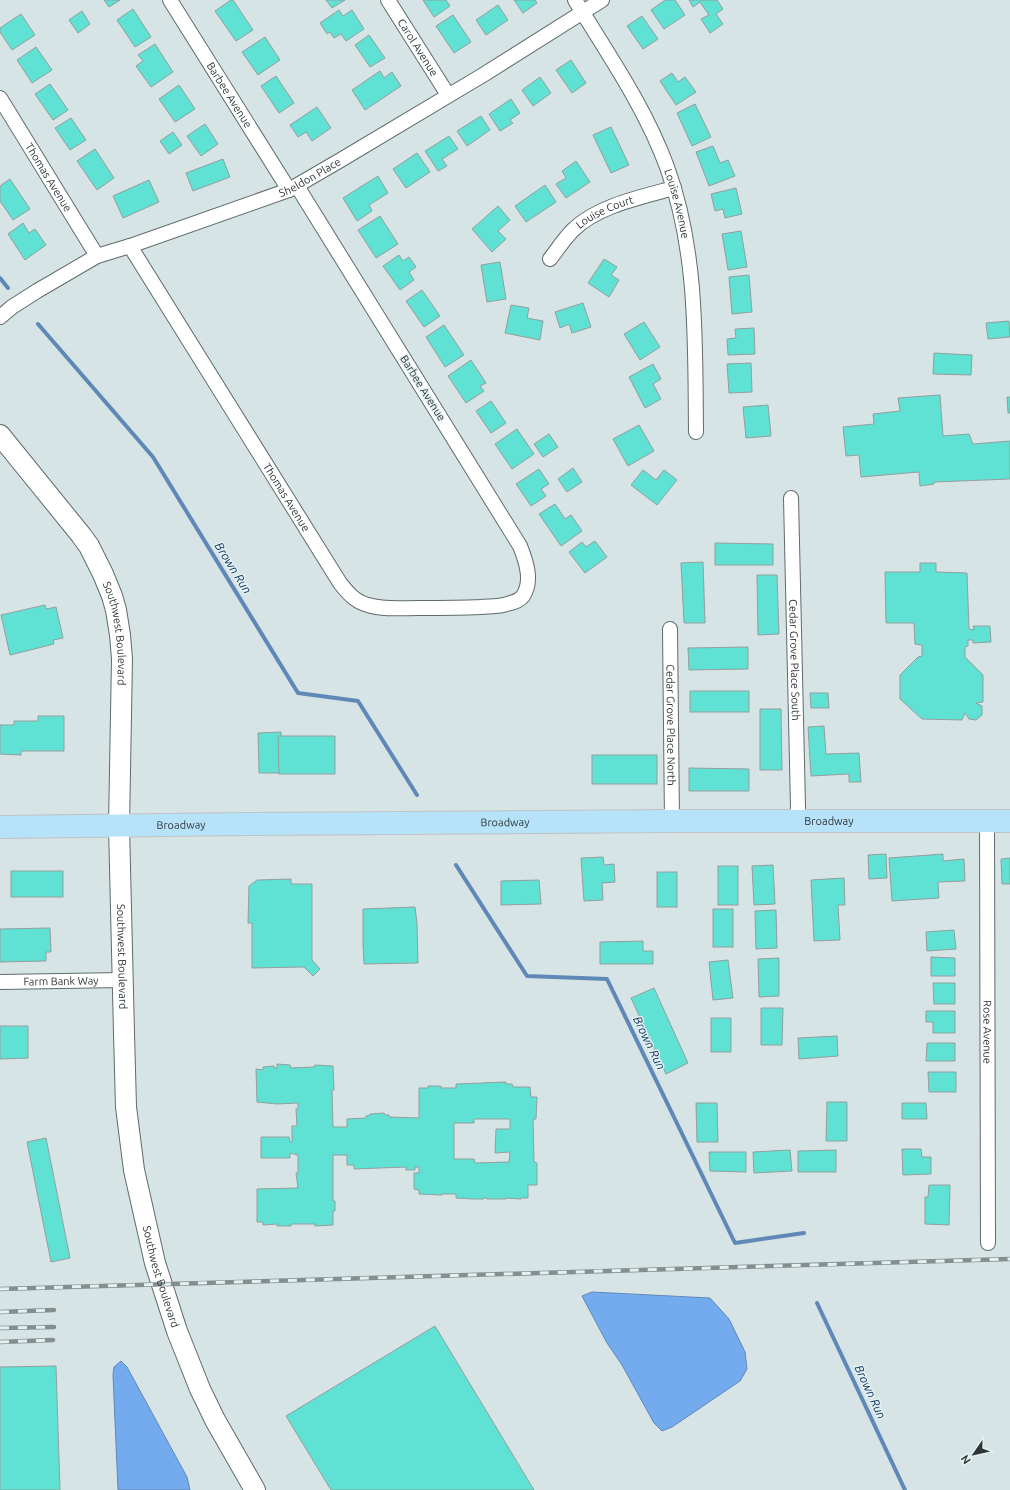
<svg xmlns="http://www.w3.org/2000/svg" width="1010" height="1490" viewBox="0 0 1010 1490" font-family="Ubuntu,sans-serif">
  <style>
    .water { fill: #74abef; stroke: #5f88b7 }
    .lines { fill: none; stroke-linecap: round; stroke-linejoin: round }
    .stream { stroke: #5f88b7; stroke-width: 4 }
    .building { fill: #5fe1d4; stroke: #929f9d; fill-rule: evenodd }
    .street-casing { stroke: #5f6b6d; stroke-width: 16 }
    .secondary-casing { stroke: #5f6b6d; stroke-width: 22 }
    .primary-casing { stroke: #c1c2c2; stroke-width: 24 }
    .street { stroke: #fff; stroke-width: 14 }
    .secondary { stroke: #fff; stroke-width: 20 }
    .primary { stroke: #b6e3fa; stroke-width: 22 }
    .rail-casing { stroke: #848e8f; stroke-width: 4.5 }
    .rail { stroke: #e3f1f3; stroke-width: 3; stroke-dasharray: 9; stroke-linecap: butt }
    .labels { text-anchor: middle; stroke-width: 3; stroke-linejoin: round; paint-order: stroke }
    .street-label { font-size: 11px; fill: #2f3535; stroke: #e3f1f3 }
    .water-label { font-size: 12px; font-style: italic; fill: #09305b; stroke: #e3f1f3 }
  </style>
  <rect width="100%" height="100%" fill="#d6e4e6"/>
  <!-- water -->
  <g class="water">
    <path d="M592,1292l118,6 19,21 16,33 2,17 -7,12 -68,46 -10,4 -8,-8 -32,-58 -15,-22 -25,-47z"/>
    <path d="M121,1361l6,6 60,110 3,13h-72l-5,-115 1,-8z"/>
  </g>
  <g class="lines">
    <!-- stream -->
    <g class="stream">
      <path d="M0,278l8,10"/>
      <path d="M38,324l115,133 145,236 60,8 59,94"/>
      <path d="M456,865l71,111 80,3 128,264 69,-10"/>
      <path d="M817,1303l88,187"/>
    </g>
  </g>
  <!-- building -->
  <g class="building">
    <path d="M104,0h16l-11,7z"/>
    <path d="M231,0h2l20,30 -17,11 -21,-30z"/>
    <path d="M326,0h19l-13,8z"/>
    <path d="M423,0h23l4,6 -16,11z"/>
    <path d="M514,0h21l2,3 -14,10z"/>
    <path d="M665,0h10l10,15 -21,14 -13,-19z"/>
    <path d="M689,0h28l6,9 -7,5 7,10 -13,9 -9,-14 8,-4 -9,-13 -7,5z"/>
    <path d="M498,5l10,15 -22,15 -10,-15z"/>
    <path d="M133,9l18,28 -16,10 -18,-27z"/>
    <path d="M339,10l4,6 9,-6 12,19 -18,12 -5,-7 -7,4 -4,-6 -3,2 -7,-11z"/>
    <path d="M82,11l8,13 -12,9 -9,-13z"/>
    <path d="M21,14l14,21 -23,15 -12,-18v-4z"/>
    <path d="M453,15l18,27 -17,11 -18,-27z"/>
    <path d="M642,16l16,23 -15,10 -16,-23z"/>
    <path d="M369,35l16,23 -15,9 -15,-22z"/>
    <path d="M265,37l15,23 -22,15 -16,-23z"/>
    <path d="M155,44l18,28 -22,15 -15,-21 7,-5 -5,-6z"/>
    <path d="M36,47l16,23 -20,13 -15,-23z"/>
    <path d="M571,60l15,23 -14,10 -16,-23z"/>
    <path d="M380,71l4,7 8,-6 9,14 -36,24 -13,-20z"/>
    <path d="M672,73l6,9 7,-5 11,15 -20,13 -16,-24z"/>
    <path d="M276,76l18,27 -15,10 -18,-27z"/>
    <path d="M540,77l11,16 -18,13 -11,-16z"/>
    <path d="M50,84l18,26 -15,10 -18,-26z"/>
    <path d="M179,85l16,24 -20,13 -16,-23z"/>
    <path d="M511,99l9,14 -10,7 3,3 -13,8 -11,-17z"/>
    <path d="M695,104l16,33 -19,9 -15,-33z"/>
    <path d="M317,107l14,21 -19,13 -6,-9 -8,5 -8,-12z"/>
    <path d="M481,116l9,14 -23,16 -10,-15z"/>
    <path d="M71,118l15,22 -16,10 -15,-22z"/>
    <path d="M205,124l13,20 -17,12 -14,-20z"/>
    <path d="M611,127l18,38 -18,8 -18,-38z"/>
    <path d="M173,132l9,13 -13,9 -9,-13z"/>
    <path d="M449,136l9,13 -16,10 5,7 -9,5 -13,-20z"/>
    <path d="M713,146l7,17 8,-3 7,16 -26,10 -13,-34z"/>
    <path d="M95,149l19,29 -17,12 -20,-29z"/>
    <path d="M417,153l13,19 -24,16 -13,-19z"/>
    <path d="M223,159l7,18 -37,14 -7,-18z"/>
    <path d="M576,161l14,21 -24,16 -10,-14 10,-6 -4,-7z"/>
    <path d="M378,176l10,17 -19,12 3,6 -15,10 -14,-23z"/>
    <path d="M10,179l20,30 -17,11 -13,-19v-15z"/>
    <path d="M149,180l10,22 -36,16 -10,-22z"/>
    <path d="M545,185l11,17 -30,20 -11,-16z"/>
    <path d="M736,188l6,26 -17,4 -2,-9 -8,2 -4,-17z"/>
    <path d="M498,206l12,14 -12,11 8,8 -14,13 -20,-23z"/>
    <path d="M380,216l18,28 -22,14 -18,-28z"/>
    <path d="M23,223l6,10 6,-4 11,16 -21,15 -17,-26z"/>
    <path d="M741,231l6,36 -19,3 -6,-36z"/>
    <path d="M399,255l4,6 6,-4 7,10 -7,5 5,8 -14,10 -17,-24z"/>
    <path d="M604,259l13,8 -6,8 8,5 -10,17 -21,-14z"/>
    <path d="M500,262l6,37 -19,3 -6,-37z"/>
    <path d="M749,275l3,37 -20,2 -3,-37z"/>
    <path d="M422,290l18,26 -16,11 -18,-26z"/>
    <path d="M583,303l8,24 -19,6 -3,-9 -9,4 -5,-16z"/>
    <path d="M511,305l18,3 -2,10 16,3 -3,19 -35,-7z"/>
    <path d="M1009,321l1,16 -22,2 -2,-16z"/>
    <path d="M644,322l16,25 -20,13 -16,-26z"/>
    <path d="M444,325l20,30 -19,12 -19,-30z"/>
    <path d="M754,328l1,26 -27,1 -1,-16 9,-1 -1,-9z"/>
    <path d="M934,353l38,2 -1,20 -38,-1z"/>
    <path d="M471,360l15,23 -6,3 4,5 -18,12 -18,-27z"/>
    <path d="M751,363l1,29 -23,1 -2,-29z"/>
    <path d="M653,364l8,15 -8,5 8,15 -16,9 -16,-31z"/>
    <path d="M940,395l3,41 26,-2 4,10 37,-3v38l-76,3v2l-14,2 -1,-14 -58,5 -2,-22 -13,1 -3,-29 31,-3 -1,-10 27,-3 -2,-13z"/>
    <path d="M1007,397h3v16h-2z"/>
    <path d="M491,401l15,22 -15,10 -15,-22z"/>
    <path d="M768,405l3,31 -25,2 -3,-31z"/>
    <path d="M639,425l15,26 -26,15 -15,-27z"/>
    <path d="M517,429l17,25 -22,15 -17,-25z"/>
    <path d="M549,434l9,13 -15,10 -9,-13z"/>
    <path d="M573,468l9,14 -15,10 -9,-13z"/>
    <path d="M539,469l10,15 -8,5 5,7 -15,10 -15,-22z"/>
    <path d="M643,470l13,10 8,-10 13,10 -20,25 -26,-20z"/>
    <path d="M555,504l10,15 6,-4 11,16 -21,15 -22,-32z"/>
    <path d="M595,541l12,16 -22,16 -16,-21 13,-10 4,5z"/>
    <path d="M715,543l58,1v21h-58z"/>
    <path d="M703,562l2,61h-21l-3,-60z"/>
    <path d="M920,563h16v9l31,1 2,56 5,1 -1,-4h17l1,16 -18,1v-3h-5v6l-3,1v10l18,18v27l-7,1 6,3v9l-6,5 -7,-1 -4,-6 -3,7 -40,-1 -22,-20v-24l18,-18 4,-1v-11l-7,-1 -1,-21h-28l-1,-51h35z"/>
    <path d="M757,575h20l2,59 -21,1z"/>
    <path d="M45,605l1,4 10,-2 7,31 -10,2 1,4 -44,11 -9,-40z"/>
    <path d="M748,647v22l-59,1 -1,-22z"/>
    <rect x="690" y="691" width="59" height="21"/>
    <path d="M810,693h18l1,15h-18z"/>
    <path d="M760,709h21l1,61h-22z"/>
    <path d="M38,716h26v35h-43v4l-21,-1v-29h14v-4h24z"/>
    <path d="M824,726l2,28 33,-1 2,29h-12v-8l-38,2 -3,-49z"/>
    <path d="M281,732l1,41h-23l-1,-40z"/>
    <path d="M278,736h57v38h-56z"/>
    <rect x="592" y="755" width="65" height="29"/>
    <path d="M689,768l60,1v22h-60z"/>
    <path d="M886,854l1,24 -18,1 -1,-24z"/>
    <path d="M943,854v7l21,-2 1,22 -27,1 1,16 -47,3 -3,-43z"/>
    <path d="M603,857l1,8 10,-1 1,18 -13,1 1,17 -19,1 -3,-43z"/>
    <path d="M1010,858v26h-8l-1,-25z"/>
    <path d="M773,865l2,39 -21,1 -2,-39z"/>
    <rect x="718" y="866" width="20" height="39"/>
    <rect x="11" y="871" width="52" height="26"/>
    <rect x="657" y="872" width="20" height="35"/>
    <path d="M844,878l1,27h-7l2,35 -26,1 -3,-61z"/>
    <path d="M291,879v5h21v76l8,9 -7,7 -9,-9 -52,1v-45h-4l1,-37 8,-6z"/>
    <path d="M539,880l2,24 -40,1v-24z"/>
    <path d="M415,907l2,16 1,40 -54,1 -1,-20v-35z"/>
    <rect x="713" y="909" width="20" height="38"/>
    <path d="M776,910l1,38 -21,1 -1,-38z"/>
    <path d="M50,928l1,24h-5v9l-46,1v-33z"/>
    <path d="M954,930l2,19 -29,2 -1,-19z"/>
    <path d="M643,941v10h10v13h-53v-22z"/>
    <path d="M931,957l24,1v18h-24z"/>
    <path d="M779,958v38l-20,1 -1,-38z"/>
    <path d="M728,960l5,38 -20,2 -4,-38z"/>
    <path d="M933,983h22v21h-21z"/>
    <path d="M654,988l34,75 -22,11 -35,-76z"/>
    <path d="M761,1008h22l-1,37h-21z"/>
    <path d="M926,1011h29v22h-22v-11h-7z"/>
    <rect x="711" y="1018" width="20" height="34"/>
    <path d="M0,1026h28v32l-28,1z"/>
    <path d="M837,1036l1,20 -39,3 -1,-21z"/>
    <path d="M927,1043h28v18h-29z"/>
    <path d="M277,1064l13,1 1,3 23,-1 1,-2 18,1 1,24h-2l1,37h14v-8l19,-1v-2l4,-1v-1l14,-1 1,2h4v2l30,1v-30h9v-2h13v2h15v-4l50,-2v2h6l1,3h17l1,10h6l-1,22h-3l1,43 3,1v22h-9v13h-7v1l-15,-1v1h-19v-1h-3v1h-11l-17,-1v-4h-14v1l-23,-1v-4l-5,-1v-16h5v-6h-4v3h-9v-3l-52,2v-4h-7v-10h-14v46h2v10h-2v14l-18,1v-2h-24v2h-14v-2l-14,1v-3h-6v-33l41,-1 -2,-15h2v-18l-8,-2v5h-29v-21h28l1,5h2v-16h5l-1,-17h2v-6l-21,1 -20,-2 -1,-33 7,1v-3l11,-1v2h3zM474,1119h36v10h-14l-1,24 15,-1 -1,10 -34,1 -1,-4h-20v-36h20z"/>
    <path d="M928,1072h28v20h-27z"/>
    <path d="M827,1102h20v39h-21z"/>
    <path d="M696,1103h21l1,39h-21z"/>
    <path d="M902,1103h24l1,16h-25z"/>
    <path d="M46,1138l24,120 -19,4 -24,-120z"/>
    <path d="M902,1149h19l1,8h9v17l-28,1z"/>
    <path d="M790,1150l2,21 -38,2 -1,-21z"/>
    <path d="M836,1150v22h-38v-21z"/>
    <path d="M709,1152h37v20l-36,-1z"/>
    <path d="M929,1185h21l-1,40 -24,-1v-27h3z"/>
    <path d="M435,1326l99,164h-203l-45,-74z"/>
    <path d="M56,1366l4,124h-60v-123z"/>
  </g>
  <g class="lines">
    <!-- street casing -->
    <g class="street-casing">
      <g id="street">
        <path id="s1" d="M170,0l119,190"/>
        <path id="s2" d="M388,0l60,95"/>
        <path id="s3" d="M575,0c33,54 70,107 92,167 31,85 28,176 29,265"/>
        <path id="s4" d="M0,98l97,158"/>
        <path id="s5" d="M130,246l210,337c8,10 15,19 28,22 16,5 34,3 51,3 20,0 41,0 61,-1 9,-1 19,0 27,-3 5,-1 13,-4 16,-8 10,-15 3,-35 -3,-50l-223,-360"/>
        <path id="s6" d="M550,259c7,-9 14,-20 23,-29 24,-24 68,-33 101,-42"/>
        <path id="s7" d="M0,317l12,-10 25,-16 60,-35 33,-10 159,-56 50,-29 144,-86 119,-75"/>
        <path id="s8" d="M791,498l7,309 -1,14"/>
        <path id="s9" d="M670,629l2,192"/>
        <path id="s10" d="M987,821l1,422"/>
        <path id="s11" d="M0,982l123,-2"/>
      </g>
    </g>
    <!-- secondary casing -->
    <g class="secondary-casing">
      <g id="secondary">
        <path id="s12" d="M0,435l81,100 8,11 14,28 9,22 4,14 4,25 2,24 -3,167 5,207 2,74 8,63 21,93 22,68 23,58 15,31 40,70"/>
      </g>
    </g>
    <!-- primary casing -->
    <g class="primary-casing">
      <g id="primary">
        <path id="s13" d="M0,827l246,-3 426,-3h338"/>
      </g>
    </g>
    <!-- street -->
    <use href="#street" class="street"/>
    <!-- secondary -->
    <use href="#secondary" class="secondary"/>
    <!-- primary -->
    <use href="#primary" class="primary"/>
    <!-- rail casing -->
    <g class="rail-casing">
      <g id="rail">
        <path d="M0,1289l1010,-30"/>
        <path d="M0,1312l54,-2"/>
        <path d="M0,1328l54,-1"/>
        <path d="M0,1342l53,-2"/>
      </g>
    </g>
    <!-- rail -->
    <use href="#rail" class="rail"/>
  </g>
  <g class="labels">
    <!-- street labels -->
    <g class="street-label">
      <text dy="4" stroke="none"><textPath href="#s2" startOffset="56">Carol Avenue</textPath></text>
      <text dy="4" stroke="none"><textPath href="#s1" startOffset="112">Barbee Avenue</textPath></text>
      <text dy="4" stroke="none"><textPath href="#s4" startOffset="93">Thomas Avenue</textPath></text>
      <text dy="4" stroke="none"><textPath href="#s7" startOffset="342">Sheldon Place</textPath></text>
      <text dy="4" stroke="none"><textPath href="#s3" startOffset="229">Louise Avenue</textPath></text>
      <text dy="4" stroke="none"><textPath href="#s6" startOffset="74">Louise Court</textPath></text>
      <text transform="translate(423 388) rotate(58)" y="4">Barbee Avenue</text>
      <text dy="4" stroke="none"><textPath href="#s5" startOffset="296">Thomas Avenue</textPath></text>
      <text dy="4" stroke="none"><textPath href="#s12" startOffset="235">Southwest Boulevard</textPath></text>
      <text dy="4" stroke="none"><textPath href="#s8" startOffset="162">Cedar Grove Place South</textPath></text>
      <text dy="4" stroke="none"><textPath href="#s9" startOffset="96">Cedar Grove Place North</textPath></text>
      <text dy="4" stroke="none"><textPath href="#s13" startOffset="829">Broadway</textPath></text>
      <text dy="4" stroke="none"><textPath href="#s13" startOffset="505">Broadway</textPath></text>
      <text dy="4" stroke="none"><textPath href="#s13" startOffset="181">Broadway</textPath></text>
      <text dy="4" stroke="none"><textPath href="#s12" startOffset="559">Southwest Boulevard</textPath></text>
      <text dy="4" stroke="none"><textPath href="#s11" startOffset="61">Farm Bank Way</textPath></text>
      <text dy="4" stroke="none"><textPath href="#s10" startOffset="211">Rose Avenue</textPath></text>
      <text dy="4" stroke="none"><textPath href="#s12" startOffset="883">Southwest Boulevard</textPath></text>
    </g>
    <!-- water labels -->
    <g class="water-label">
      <text transform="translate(233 568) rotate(58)" y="4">Brown Run</text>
      <text transform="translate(649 1043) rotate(64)" y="4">Brown Run</text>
      <text transform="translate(870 1392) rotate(65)" y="4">Brown Run</text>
    </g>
  </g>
  <!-- north arrow -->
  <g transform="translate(974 1454) rotate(236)" stroke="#e3f1f3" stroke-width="3" paint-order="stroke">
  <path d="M0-3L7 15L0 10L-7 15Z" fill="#2f3535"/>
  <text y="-6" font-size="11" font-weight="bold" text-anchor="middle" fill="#2f3535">N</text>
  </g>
</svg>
